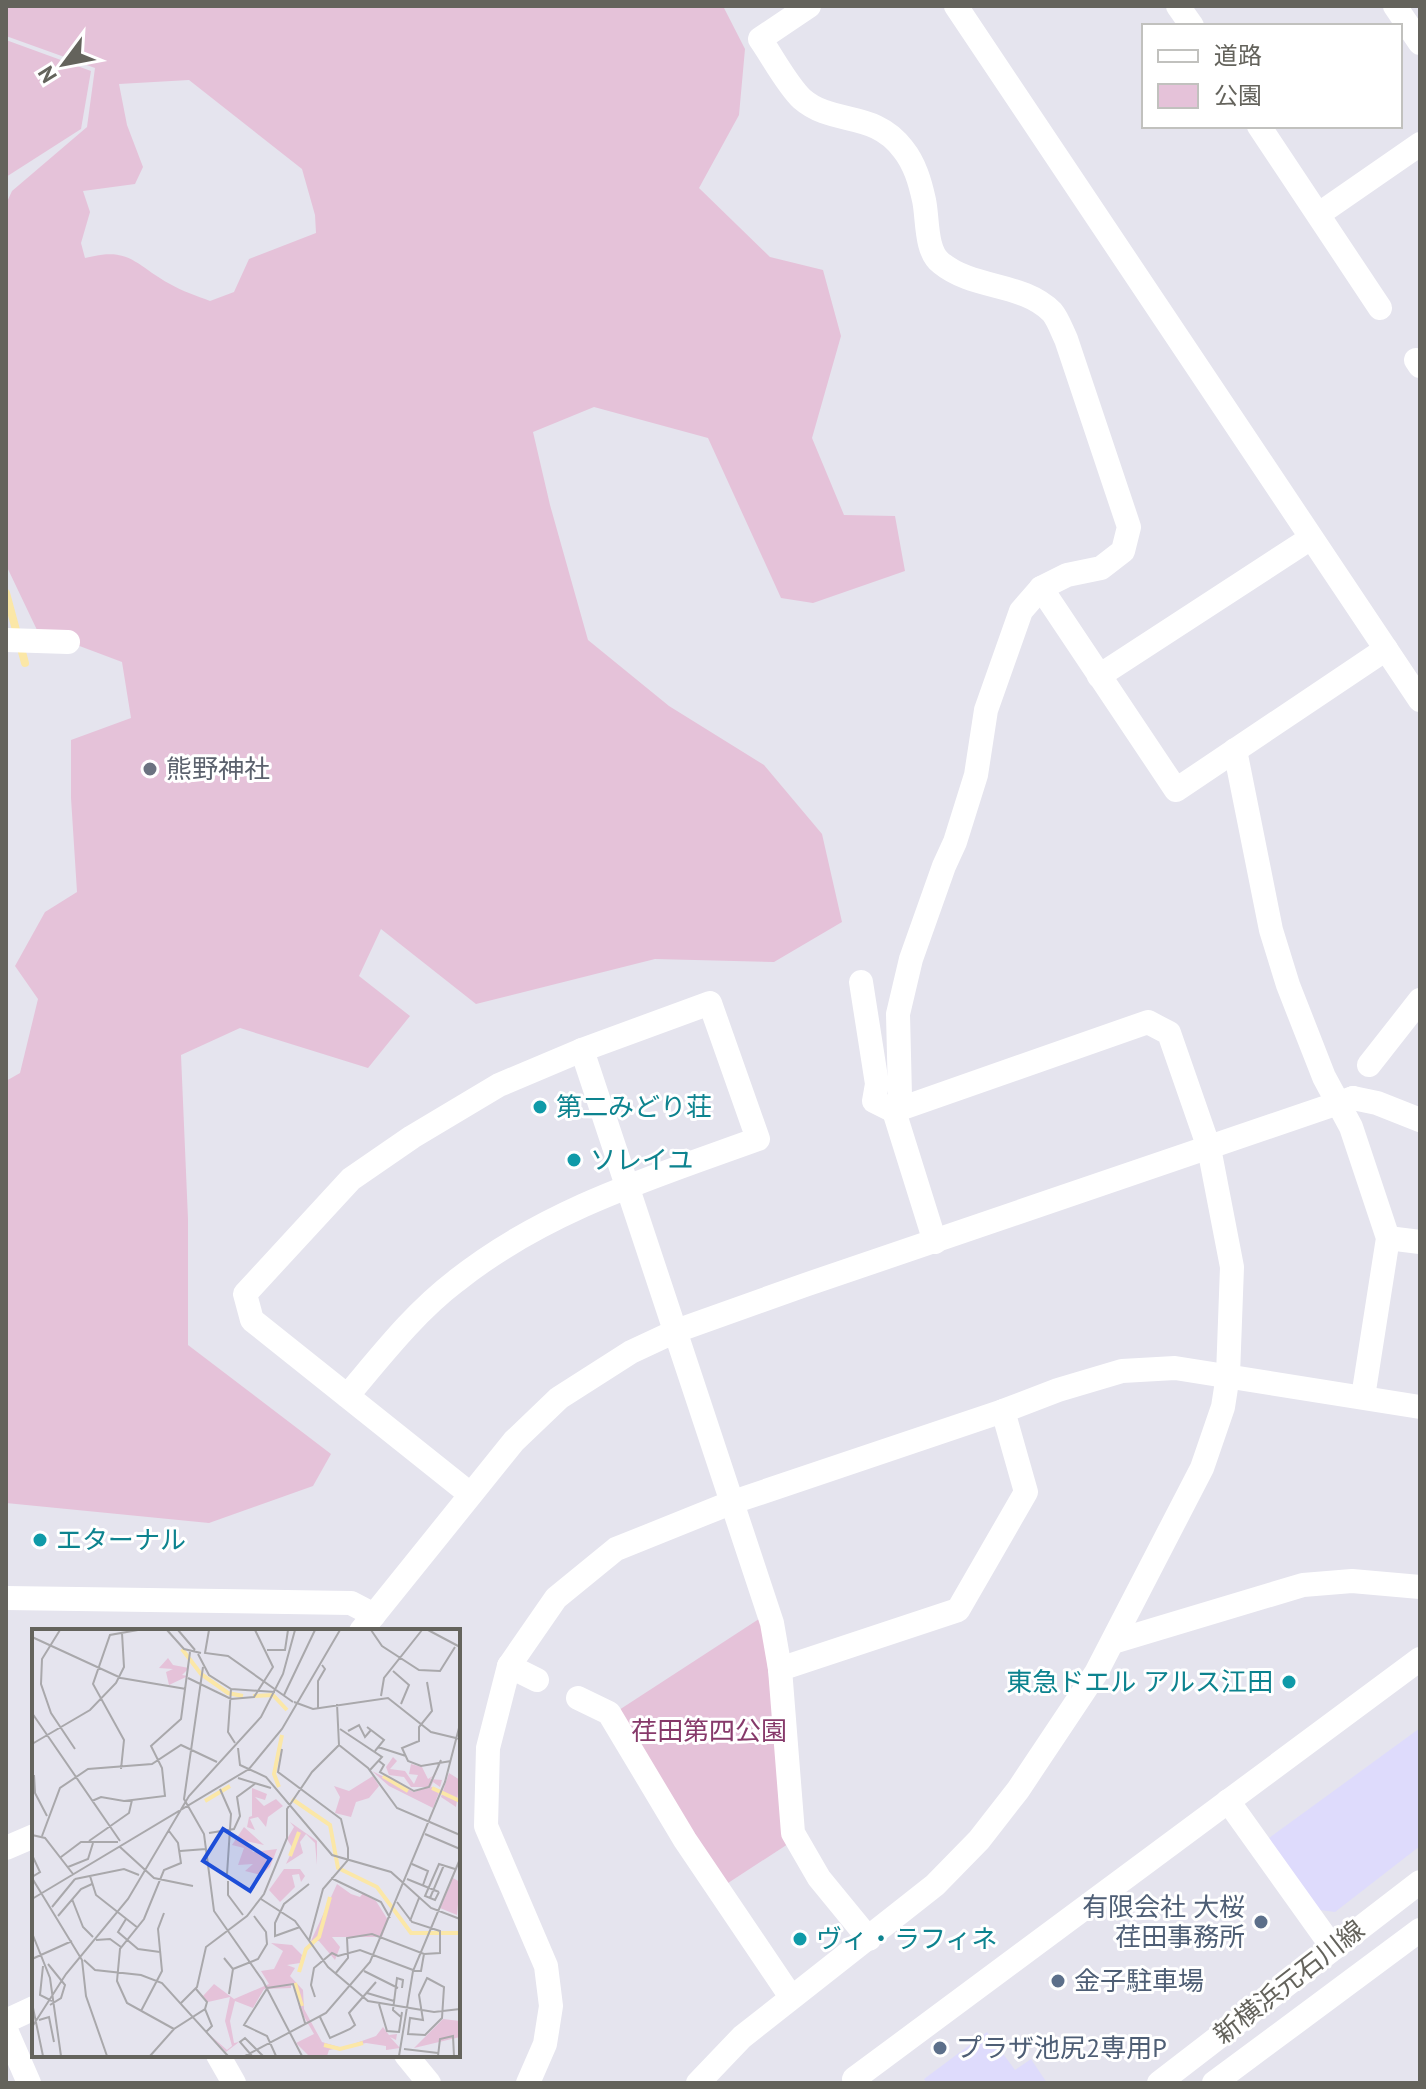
<svg xmlns="http://www.w3.org/2000/svg" width="1426" height="2089" viewBox="0 0 1426 2089" font-family="'PT Sans','Noto Sans JP',sans-serif">
  <style>
    .commercial { fill: #dedbfc }
    .green { fill: #e5c2d9; fill-rule: evenodd }
    .lines { fill: none; stroke-linecap: round; stroke-linejoin: round }
    .stream { stroke: #fbe7a7; stroke-width: 8 }
    .street { stroke: #fff; stroke-width: 24 }
    .secondary { stroke: #fff; stroke-width: 24 }
    .worship-dot { fill: #6b7280; stroke: #fff; stroke-width: 3 }
    .culture-dot { fill: #0f9aa8; stroke: #fff; stroke-width: 3 }
    .service-dot { fill: #5c6f8a; stroke: #fff; stroke-width: 3 }
    .labels { text-anchor: middle; stroke-width: 6; stroke-linejoin: round; paint-order: stroke }
    .worship-label { font-size: 26px; fill: #5b616d; stroke: #fff; text-anchor: start }
    .culture-label { font-size: 26px; fill: #0d838f; stroke: #fff; text-anchor: start }
    .park-label { font-size: 26px; fill: #86396a; stroke: #fff }
    .service-label { font-size: 26px; fill: #4e5e75; stroke: #fff; text-anchor: start }
    .street-label { font-size: 26px; fill: #64635c; stroke: #fff }
    .inset-river { fill: none; stroke: #fbe7a7; stroke-width: 4 }
    .inset-road { fill: none; stroke: #a9a8ab; stroke-width: 2 }
    .view { fill: #1d4ed8; fill-opacity: 0.15; stroke: #1d4ed8; stroke-width: 4 }
    .inset-edge { fill: none; stroke: #64635c; stroke-width: 4 }
  </style>
  <rect width="100%" height="100%" fill="#e5e4ee"/>
  <!-- commercial -->
  <g class="commercial">
    <path d="M1420,1728v118l-85,66 -23,-3 -47,-68z"/>
    <path d="M987,2032l28,38 16,-11 16,24h-120l-3,-4z"/>
  </g>
  <!-- green -->
  <g class="green">
    <path d="M6,6h717l22,43 -6,66 -40,73 71,69 53,13 18,66 -29,102 32,77 51,1 10,55 -92,32 -32,-5 -73,-160 -114,-31 -61,25 17,73 38,135 81,66 95,59 58,69 20,88 -68,40 -119,-3 -179,45 -95,-75 -22,47 51,40 -42,52 -128,-40 -59,27 7,164v126l143,109 -18,32 -104,37 -203,-20v-422l14,-8 18,-74 -23,-33 30,-54 32,-20 -6,-94v-58l60,-22 -9,-56 -85,-32 -31,-65v-361l6,-13 75,-64 8,-59 -89,-32zM189,80l113,89 13,46 1,18 -67,26 -15,33 -24,9c-13,-5 -28,-10 -40,-17 -36,-20 -40,-38 -85,-26l-4,-15 9,-31 -7,-21 52,-7 8,-17 -16,-42 -8,-41z"/>
    <path d="M6,40l85,31 -10,58 -75,48z"/>
    <path d="M762,1617l26,227 -63,41 -106,-175z"/>
  </g>
  <g class="lines">
    <!-- stream -->
    <path class="stream" d="M6,593l19,70"/>
    <!-- street -->
    <g class="street">
      <path d="M809,6l-49,33c12,17 27,46 42,60 31,27 72,11 101,50 12,15 17,33 21,51 4,18 1,51 17,63 33,27 81,19 111,49 6,7 10,19 14,27l63,188 -6,24 -22,17 -34,7 -26,13 -20,23 -35,99 -10,65 -21,67 -11,24 -33,93 -13,55 2,82 -6,15 41,131"/>
      <path d="M956,6l464,694"/>
      <path d="M1178,6l14,20"/>
      <path d="M1395,6l25,37"/>
      <path d="M1259,126l121,182"/>
      <path d="M1319,214l101,-70"/>
      <path d="M1416,360l4,6"/>
      <path d="M1041,588l135,202 210,-141"/>
      <path d="M6,640l62,2"/>
      <path d="M1099,676l212,-138"/>
      <path d="M1235,750l36,180 17,55 36,92 27,50 37,111 -25,159"/>
      <path d="M582,1050l190,573 8,46 13,164 26,45 50,61"/>
      <path d="M1369,1065l51,-65"/>
      <path d="M1353,1098l24,5 43,17"/>
      <path d="M1388,1238l32,4"/>
      <path d="M347,1396c34,-40 67,-83 109,-115 89,-71 197,-104 302,-142l-48,-136 -128,47 -83,35 -87,52 -61,42 -106,115 7,26 218,174"/>
      <path d="M6,1598l345,5 23,12"/>
      <path d="M1113,1642l190,-57 49,-4 68,6"/>
      <path d="M509,1666l28,14"/>
      <path d="M780,1669l178,-59 68,-118 -23,-81"/>
      <path d="M578,1698l31,15 76,127 106,157"/>
      <path d="M1228,1801l105,147"/>
      <path d="M6,2021l28,-13"/>
      <path d="M218,2055l16,28"/>
      <path d="M406,2055l23,28"/>
      <path d="M528,2083l17,-39 6,-38 -5,-40 -60,-140 2,-78 21,-82 47,-68 60,-49 117,-47 270,-91 55,-21 64,-19 53,-3 245,39"/>
      <path d="M698,2083l44,-46 193,-152 44,-45 39,-50 78,-117 106,-205 21,-61 5,-32 4,-108 -23,-119 -40,-115 -21,-11 -254,89 -20,-10 3,-17 -16,-102"/>
      <path d="M856,2083l-2,-4 566,-420"/>
    </g>
    <!-- secondary -->
    <g class="secondary">
      <path d="M361,1631l153,-190 45,-43 72,-46 45,-21 129,-46 548,-187"/>
      <path d="M6,1848l28,-12"/>
      <path d="M6,2030l23,53"/>
      <path d="M1159,2083l261,-201"/>
      <path d="M1214,2083l206,-153"/>
    </g>
  </g>
  <!-- markers -->
  <circle class="worship-dot" cx="150" cy="769" r="8"/>
  <g class="culture-dot">
    <circle cx="540" cy="1107" r="8"/>
    <circle cx="574" cy="1160" r="8"/>
    <circle cx="40" cy="1540" r="8"/>
    <circle cx="1289" cy="1682" r="8"/>
    <circle cx="800" cy="1939" r="8"/>
  </g>
  <g class="service-dot">
    <circle cx="1261" cy="1922" r="8"/>
    <circle cx="1058" cy="1981" r="8"/>
    <circle cx="940" cy="2048" r="8"/>
  </g>
  <g class="labels">
    <!-- worship labels -->
    <g class="worship-label">
      <text x="166" y="778">熊野神社</text>
    </g>
    <!-- culture labels -->
    <g class="culture-label">
      <text x="556" y="1116">第二みどり荘</text>
      <text x="590" y="1169">ソレイユ</text>
      <text x="56" y="1549">エターナル</text>
      <text x="1273" y="1691" text-anchor="end">東急ドエル アルス江田</text>
      <text x="816" y="1948">ヴィ・ラフィネ</text>
    </g>
    <!-- park labels -->
    <g class="park-label">
      <text x="709" y="1740">荏田第四公園</text>
    </g>
    <!-- service labels -->
    <g class="service-label">
      <text x="1245" y="1916" text-anchor="end">有限会社 大桜<tspan x="1245" dy="30">荏田事務所</tspan></text>
      <text x="1074" y="1990">金子駐車場</text>
      <text x="956" y="2057">プラザ池尻2専用P</text>
    </g>
    <!-- street labels -->
    <g class="street-label">
      <text transform="translate(1289 1982) rotate(-38)" y="9">新横浜元石川線</text>
    </g>
  </g>
  <!-- overview -->
  <g transform="translate(32 1629)">
    <rect width="428" height="428" fill="#e5e4ee"/>
    <path d="M136,29l5,7 16,3 -7,7 6,1 -19,9 -3,-13 7,-3 -14,-1zM361,128l4,4 -7,8 15,2 9,13 4,-9 -9,-1 2,-10 11,3 6,12 10,-6 -8,6 12,1 -2,7 -7,-5 -2,5 9,3 -7,18 -44,-22 -17,-15 42,21 15,-5h-18l-7,-10 -15,-2 -3,-8zM417,144l11,7 -4,27 -15,-10zM341,147l6,10 -10,12 -13,4 -5,15 -16,-4 5,-16 -6,-11 15,5zM220,159l15,6 -2,6 -10,-3 9,9 12,-7 7,7 -15,11 -2,10 -8,-10 -8,2 5,11 -8,-3 2,-10 3,-1zM258,193l27,19v24l-2,-22 -9,-9 -6,8 3,11 -17,11 7,-15 -6,-10 7,-12zM212,198l20,18 -18,-4 7,11 24,-3 -7,18 -9,8 -16,-4 8,-7 -15,1 6,-17 -12,-3zM252,240h16l5,7 -4,6 -2,-8 -7,1 3,12 -15,15 -11,-12zM421,249l7,4 -3,33 -17,-7zM305,255l14,10 9,3 3,-4 13,8 12,19 -6,17h-50l8,10 -5,13 -16,-19h-8zM239,314l21,2 10,10 -2,8 -13,2 8,3 -5,8 13,14 1,19 18,33 20,6 34,-12 7,-9 6,8 8,-1 -1,6 -6,-3 10,11 -14,2v-4l-20,-3 -37,7 -2,6h-18l-13,-13 18,-9 -15,-26 -1,-19 -7,-5v4l-27,1 -11,19 -18,-7 -5,20 4,22 5,-1 -13,10 -16,-17 17,15 5,-4 -7,-25 5,-24 -22,5 -5,-6 11,-12 20,15 35,-15 -8,-13 13,-2 9,-18zM411,390l17,2v16l-46,11z" fill="#e5c2d9"/>
    <path class="inset-river" d="M150,20l19,25 27,19 15,3M221,67l20,-1 14,15M351,147l25,15M247,158l-5,-13 8,-39M400,159l28,13M260,170l38,26 8,43 39,19 34,46h49M173,172l25,-15M258,227l9,-24M267,343l7,-23 13,-12 11,-40M263,354l7,23M292,416l16,4 23,-6"/>
    <path class="inset-road" d="M28,1l-18,29 -1,25 10,29 24,36M135,1l17,19 17,4M146,1l17,20M177,1l-4,23 23,3 65,46M339,1l11,16 37,24 21,1 15,-24M396,1l32,17M0,8l89,41 65,11M235,21h18l3,-20M166,25l11,21 22,14 -3,43 7,11M171,38l-19,132 20,35 10,77 49,70 39,75M361,42l16,14 -8,19M156,49l43,21 23,-2 19,-30 -18,-37M395,53l5,29 -13,16v14l-17,7 6,13 13,5 30,-5M199,60l44,3M252,66l31,-65M349,67l3,-18 38,-48M262,73l19,7 75,-11 43,34 29,7M286,79v-27l7,-12 -3,-4M0,84l88,128M335,98l17,13 -9,11M308,100l42,28 -12,13M316,102l11,-6 6,12 6,-7M0,115l58,-34 26,-27 8,-16 -2,-34M307,116l29,23 29,40 63,27M346,118l28,9M206,119l2,17 26,12 66,78 59,17 40,36 29,11M250,120l-4,23 63,47 7,29v12l-25,29 -14,52M347,132l5,4 -4,7 34,19 15,-4 12,-27M89,140l3,-29 -31,-56 17,-49 28,-5M2,146l1,18 12,23M206,149l33,10M188,160l11,25 -4,60M60,172l9,-4 23,4 41,-5 -3,-28 -11,-22 30,-27 9,-67M137,202l9,12 3,20 -17,7 -20,49 -24,30 -3,32 10,22 47,26M177,204l25,-4 6,-13 -3,-19 19,-14M393,205l35,15M0,206l13,3 28,36M10,207l18,-48 28,-19 64,-5 29,-19 36,17M57,212l40,-28 3,-13M88,218l34,31 39,8M148,222l26,-2M0,226l8,17 -8,5M29,228l20,-15h37M380,235l16,7 -5,14M36,238l20,-8 5,-16M58,247l6,19 42,33M0,249l50,82 4,36 21,60M299,249l50,24 9,16M43,250l49,-10 15,6M375,250l32,13M196,252v14l15,20M407,263l-4,8 -10,-4 14,-32 16,5M398,269l14,-33M0,270l217,-130 33,-40 58,-99M40,270l11,28 10,10M229,270l34,22 33,46 40,34 66,11 26,-3M20,278l23,-28M26,287l23,-27 11,-5M94,290l-8,13 20,17 22,3M378,292l9,-23M268,298l-25,9v-13l9,-19 25,-20M0,304l18,45 11,78M64,311l14,-1 11,8M192,329l9,11 -4,25M0,330l40,-18M52,331l11,10 46,5 21,8 66,73M16,335l17,21 -4,13 -11,7M11,337l-3,29 12,6M201,340l25,-10 9,-15 -1,-12 -12,-16M332,342l34,17M380,342h9l3,-17M303,345l13,-16 -1,-20 25,-4 52,20 16,-1v-22l-28,-9 -15,-20M395,349l17,9 -2,31 -17,17 -17,-1 2,-16 13,2 -4,-25zM236,358l-24,38 23,11 9,20M235,359l26,-4 12,39M335,364l27,8M283,368l-4,-12 3,-17 18,-15 6,3 22,-6 53,20M0,374l11,53M149,374l16,-16 9,-40 41,-31 17,-22 23,-56v-29l25,-37 27,-27 -2,-41M347,375l8,27 12,1 3,-20M173,380l7,17 -6,6M109,382l21,-40 -4,-42 6,-16M288,388l10,21 20,-9 5,-4 -6,-12 27,-31M369,388l-8,-7 4,-32 6,2 -1,8M7,391l10,-3 5,25M0,398l34,-53 62,-75 61,-103 72,-79 22,-43 12,-44M372,420l34,4M118,427l24,-27 31,-20 2,-7 -11,-13M213,427l81,-43 44,-51 75,-180 15,-58M220,427l-12,-14 5,-4 18,18M367,427l14,-85 47,-112M406,427l2,-17 13,-3 1,20"/>
    <path class="view" d="M191,200l47,30 -20,32 -47,-30z"/>
    <rect width="428" height="428" class="inset-edge"/>
  </g>
  <!-- border -->
  <rect width="1426" height="2089" fill="none" stroke="#64635c" stroke-width="16"/>
  <!-- legend -->
  <rect x="1142" y="24" width="260" height="104" fill="#ffffff" stroke="#c1c1be" stroke-width="2"/>
  <rect x="1158" y="50" width="40" height="12" fill="#ffffff" stroke="#c1c1be" stroke-width="2"/>
  <text x="1214" y="64" font-size="24" fill="#64635c">道路</text>
  <rect x="1158" y="84" width="40" height="24" fill="#e5c2d9" stroke="#c1c1be" stroke-width="2"/>
  <text x="1214" y="104" font-size="24" fill="#64635c">公園</text>
  <!-- north arrow -->
  <g transform="translate(64 64) rotate(238)" stroke="#ffffff" stroke-width="6" paint-order="stroke">
  <path d="M0-6L14 30L0 20L-14 30Z" fill="#64635c"/>
  <text y="-12" font-size="22" font-weight="bold" text-anchor="middle" fill="#64635c">N</text>
  </g>
</svg>
